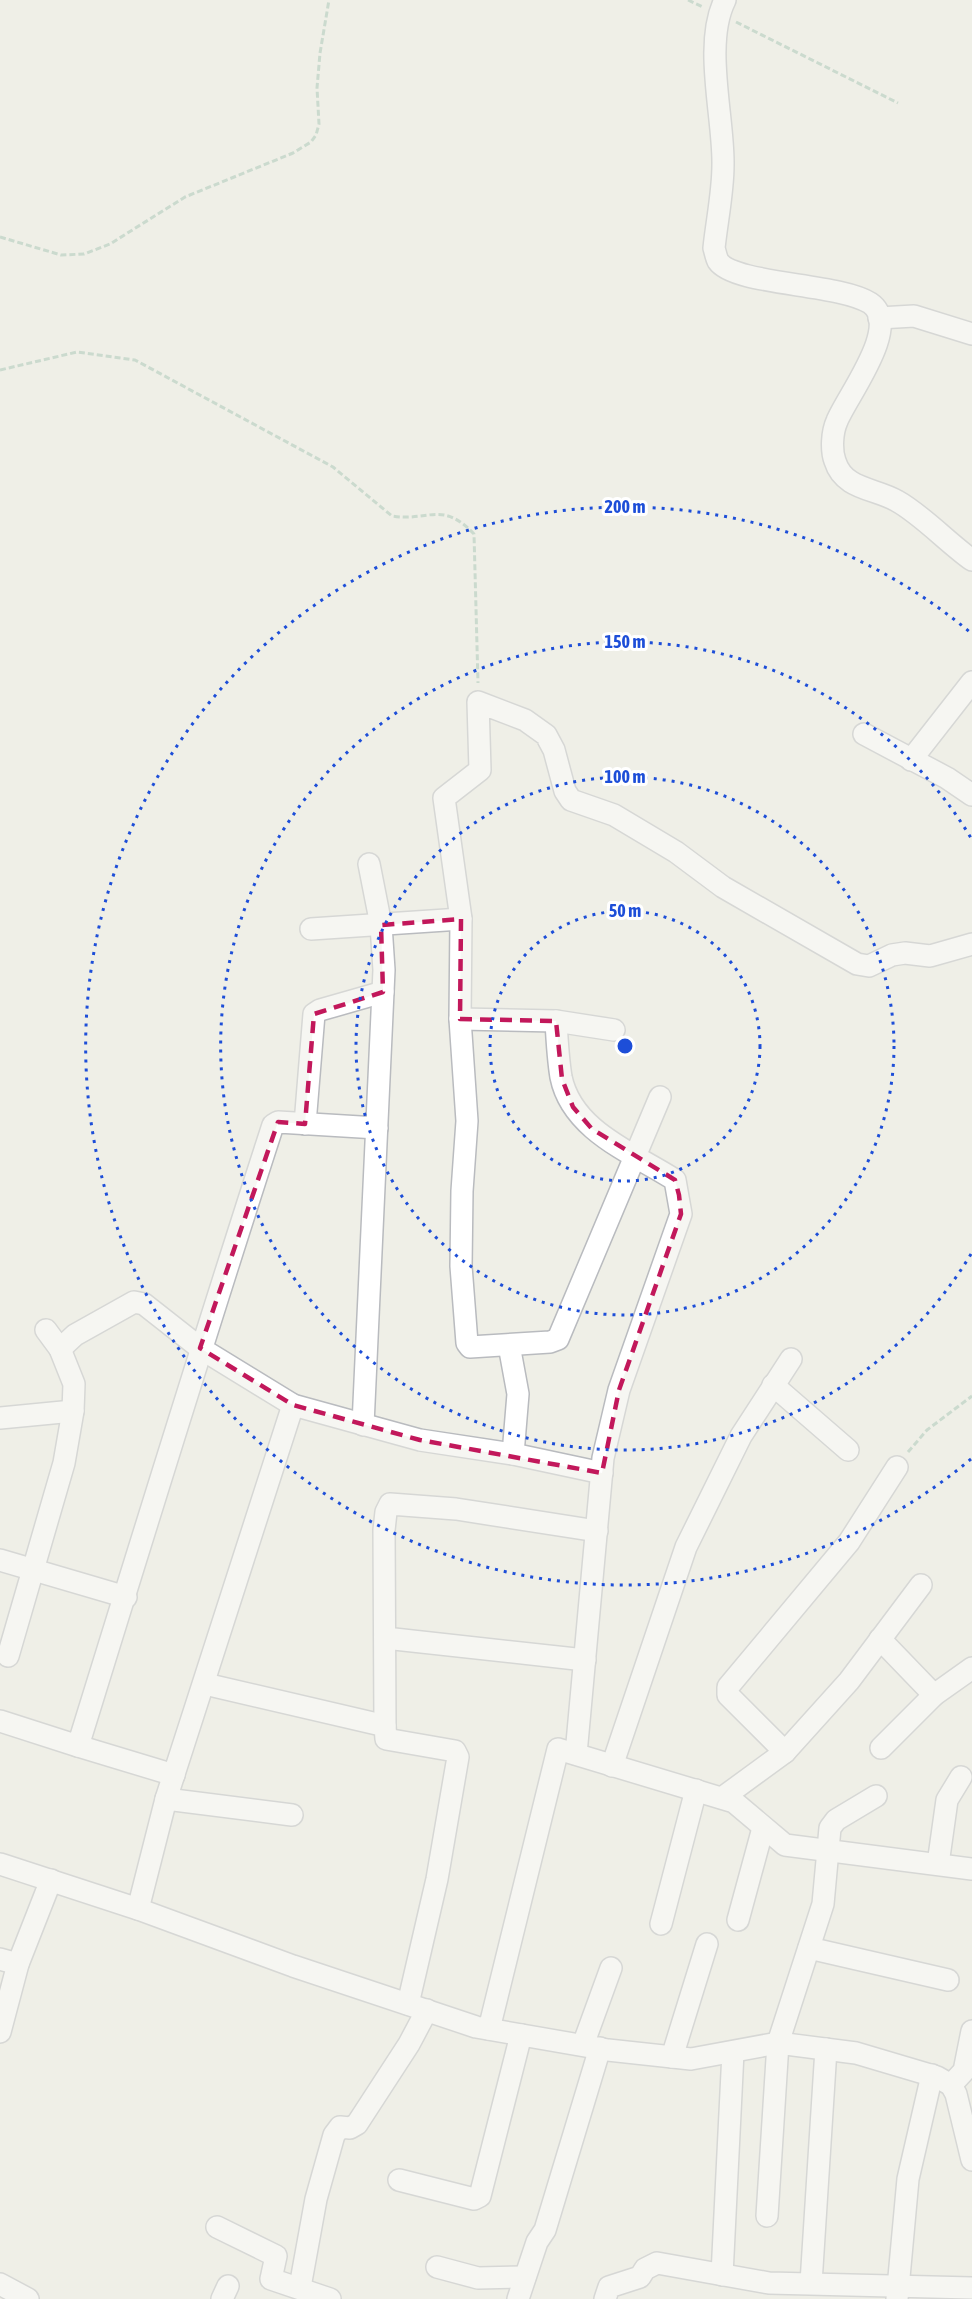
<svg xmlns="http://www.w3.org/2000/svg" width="972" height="2299" viewBox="0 0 972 2299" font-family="'Asap Condensed',sans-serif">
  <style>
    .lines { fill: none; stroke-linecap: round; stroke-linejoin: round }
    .minor-casing { stroke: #b9bbbf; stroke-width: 24 }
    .path { stroke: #a0c2af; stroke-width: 3; stroke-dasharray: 6 3; stroke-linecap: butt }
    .minor { stroke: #fff; stroke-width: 21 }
    .marked { fill: none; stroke: #c2185b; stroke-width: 4.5; stroke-dasharray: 12 8; stroke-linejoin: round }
    .ring { fill: none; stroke: #1d4ed8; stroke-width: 3; stroke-dasharray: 3 6 }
    .centre { fill: #1d4ed8; stroke: #fff; stroke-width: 3 }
    .ring-label { font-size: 18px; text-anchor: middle; font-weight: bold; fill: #1d4ed8; stroke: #fff; stroke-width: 6; stroke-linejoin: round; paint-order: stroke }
  </style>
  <rect width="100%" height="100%" fill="#efefe7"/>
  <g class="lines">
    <!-- minor casing -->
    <g class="minor-casing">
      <g id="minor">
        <path d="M725,0c-22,44 -1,118 -2,165 0,27 -6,55 -9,83 1,3 2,9 4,13 16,24 121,22 152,42 33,22 -23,93 -33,118 -5,11 -6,29 -2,40 9,29 40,27 62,40 24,13 51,42 75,59"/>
        <path d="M879,318l35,-2 58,18"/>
        <path d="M864,734l83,44 25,17"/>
        <path d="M911,760l61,-78"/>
        <path d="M311,929l150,-10"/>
        <path d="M460,1019l96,2 58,9"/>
        <path d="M556,1021c1,19 2,38 5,56 11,54 72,76 114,103l6,34 -62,176 -16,68 -27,296"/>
        <path d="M660,1097l-102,242 -8,3 -80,5 -3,-4 -6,-77 1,-75 5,-70 -7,-102 1,-100 -17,-121 36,-28 -2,-68 47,18 21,15 8,15 11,41 6,9 43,15 62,37 47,35 134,77 12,2 23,-11 13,-2 25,3 42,-12"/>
        <path d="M305,1124l9,-110 6,-4 63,-18"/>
        <path d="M509,1345l9,49 -5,60"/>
        <path d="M60,1349l15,-14 59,-33 10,2 56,44 93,57 127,35 93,14 89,19"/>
        <path d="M773,1385l75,65"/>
        <path d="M293,1405l-127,394 -28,110 155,57 183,61 132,23 83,9 87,-16 78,10 81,24 14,8 5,9 16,66"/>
        <path d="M0,1418l73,-7"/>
        <path d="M363,1425l21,-455 -3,-45 -12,-61"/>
        <path d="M0,1560l126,37"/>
        <path d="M385,1638l200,22"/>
        <path d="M880,1639l54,56"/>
        <path d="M8,1656l56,-193 9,-52 1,-27 -14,-35 -14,-19"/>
        <path d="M205,1684l172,40 8,2 1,13 69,12 3,6 -21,122 -29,125"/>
        <path d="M0,1721l78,25c64,-207 128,-415 195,-621l5,-3 99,6"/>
        <path d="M385,1726l-1,-196 2,-18 4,-8 66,5 141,22"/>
        <path d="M78,1746l96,29"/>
        <path d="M881,1748l53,-53 38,-27"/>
        <path d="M785,1752l-57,-57v-8l121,-145 48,-75"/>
        <path d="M612,1766l74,-219 55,-111 50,-77"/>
        <path d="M722,1798l63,-46 64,-71 72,-96"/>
        <path d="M166,1799l126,16"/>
        <path d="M0,1864l138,45"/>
        <path d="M938,1864l9,-64 14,-23"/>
        <path d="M738,1920l25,-92"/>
        <path d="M661,1924l35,-134"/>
        <path d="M809,1948l139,32"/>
        <path d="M0,1959l18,5"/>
        <path d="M489,2029l69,-280 176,53 51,43 187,24"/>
        <path d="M0,2032l18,-68 33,-84"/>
        <path d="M583,2045l28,-77"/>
        <path d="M672,2057l35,-113"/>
        <path d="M951,2085l13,-14 8,-40"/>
        <path d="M399,2180l75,19 6,-3 41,-161"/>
        <path d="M767,2216l11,-173 45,-139 7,-76 6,-8 40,-24"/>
        <path d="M217,2227l59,29 -5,23 59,20"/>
        <path d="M437,2267l41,11 47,-1"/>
        <path d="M722,2275l11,-223"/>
        <path d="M811,2283l15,-234"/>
        <path d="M0,2284l28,15"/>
        <path d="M300,2287l16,-88 18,-64 6,-8 10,1 7,-4 52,-80 18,-34"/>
        <path d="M222,2299l6,-13"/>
        <path d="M518,2299l19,-57 8,-12 55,-182"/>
        <path d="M605,2299l4,-12 31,-10 5,-8 12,-6 112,20 203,5"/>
        <path d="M897,2299l11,-120 24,-104"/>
      </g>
    </g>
    <!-- path -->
    <g class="path">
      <path d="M688,0l15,7"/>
      <path d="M736,22l162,81"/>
      <path d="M0,237l61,18 23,-1 26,-10 75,-47 108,-44 18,-11 5,-7 3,-11 -2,-36 3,-35 9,-53"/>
      <path d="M0,370l77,-18 58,8 198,107 59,49c36,6 50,-16 82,18l4,149"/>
      <path d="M908,1452l19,-22 45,-34"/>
    </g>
    <!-- minor -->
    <use href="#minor" class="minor"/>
  </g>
  <!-- marked area -->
  <path d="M0 0H972V2299H0ZM461,919l-1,100 96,2 6,58 11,28 19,22 83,51 4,15 2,19 -62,176 -17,83 -182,-33 -127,-35 -93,-57 78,-226 27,2 9,-110 69,-22 -2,-67z" fill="#efefe7" fill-opacity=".55" fill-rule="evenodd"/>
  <path class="marked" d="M461,919l-1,100 96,2 6,58 11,28 19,22 83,51 4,15 2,19 -62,176 -17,83 -182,-33 -127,-35 -93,-57 78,-226 27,2 9,-110 69,-22 -2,-67z"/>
  <!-- distance rings -->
  <g class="ring">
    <circle cx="625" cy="1046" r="135"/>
    <circle cx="625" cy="1046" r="269"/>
    <path d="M971 1254A404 404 0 1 1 971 838"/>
    <path d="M971 1459A539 539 0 1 1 971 633"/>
  </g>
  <circle cx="625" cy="1046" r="9" class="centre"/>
  <g class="ring-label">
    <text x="625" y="513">200 m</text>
    <text x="625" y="648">150 m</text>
    <text x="625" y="783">100 m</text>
    <text x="625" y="917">50 m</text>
  </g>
</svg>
